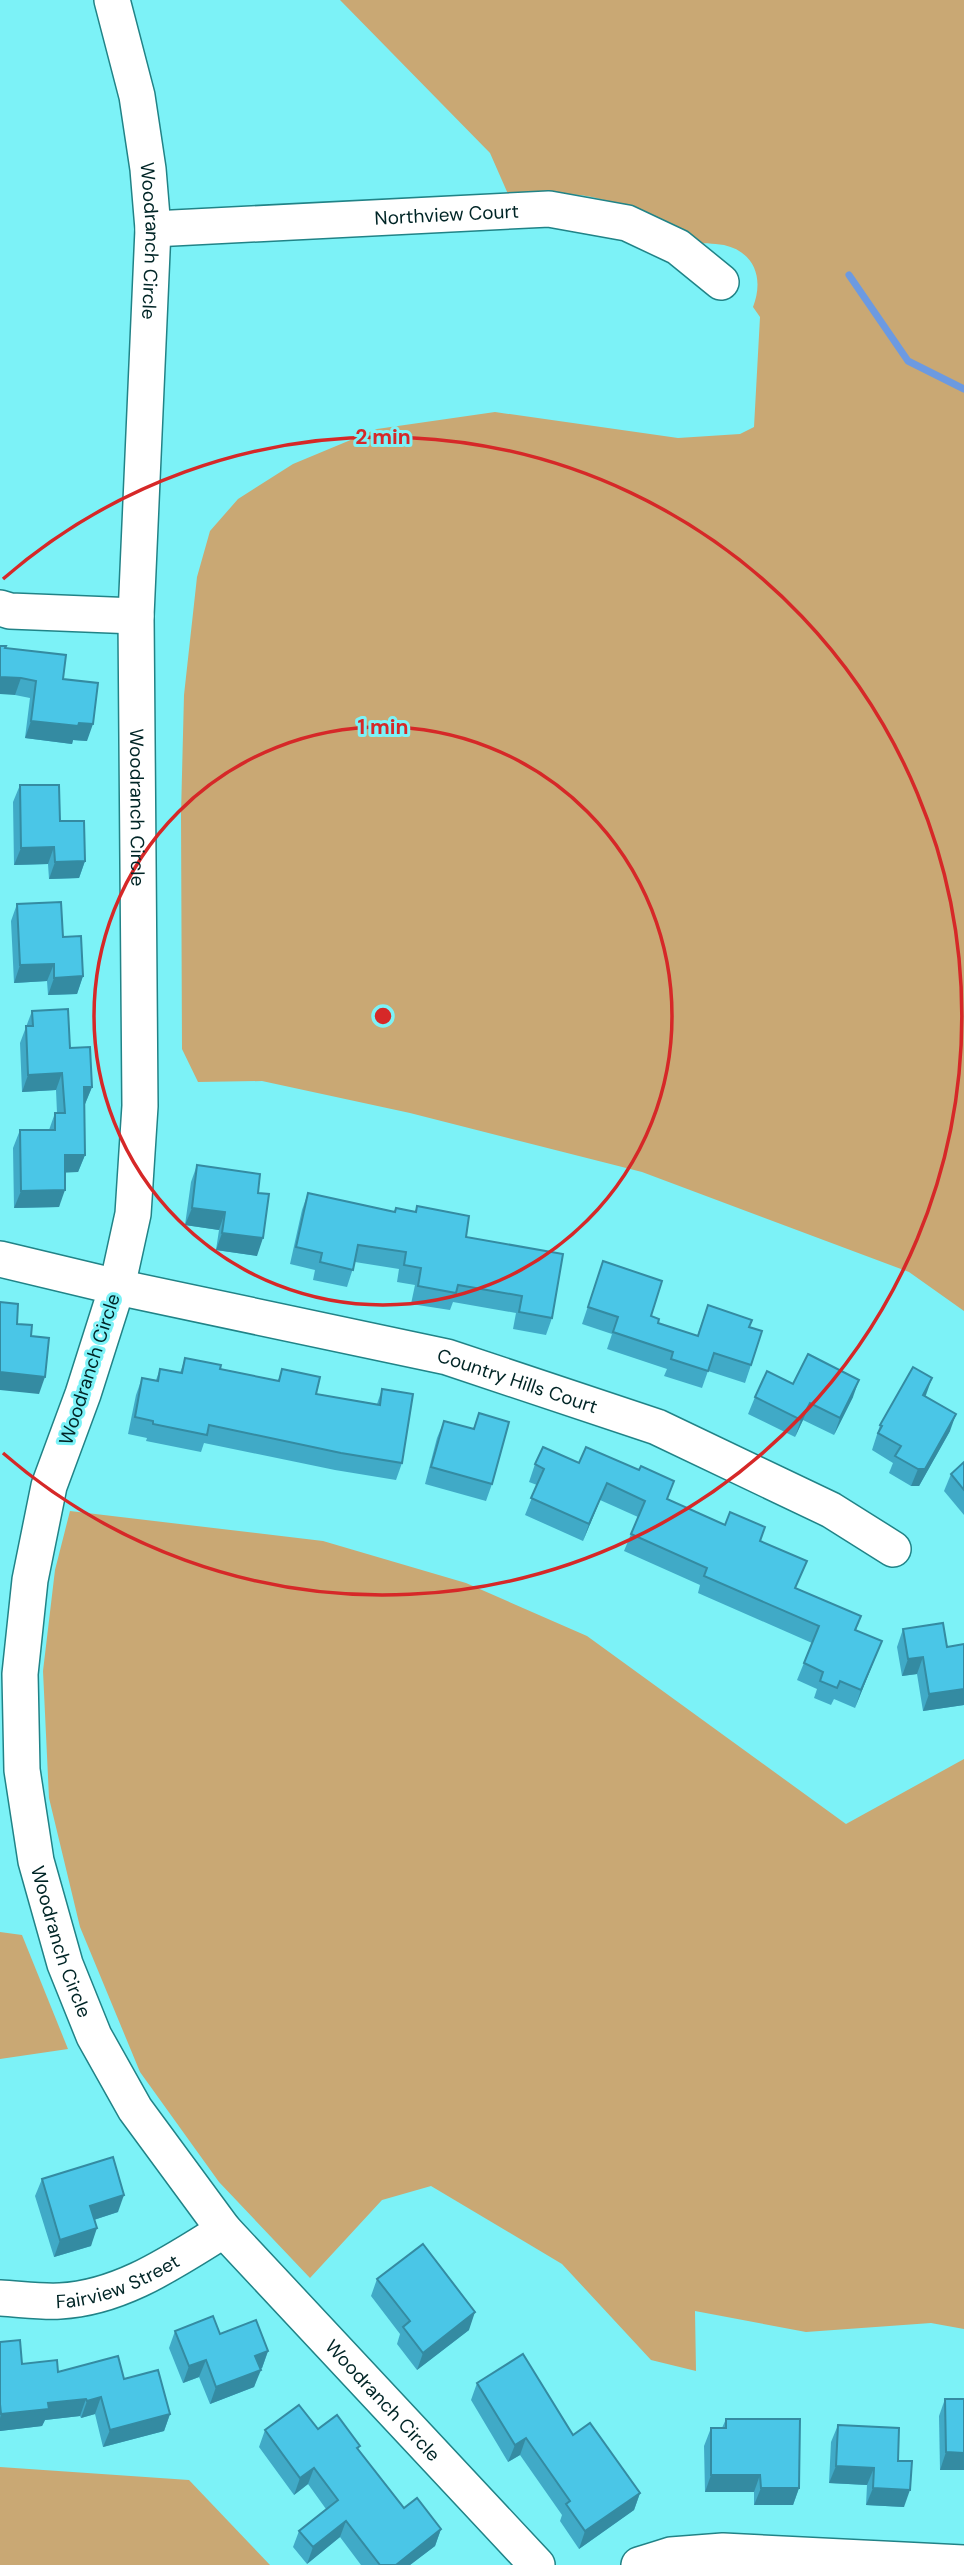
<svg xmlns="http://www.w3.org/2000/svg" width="964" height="2565" viewBox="0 0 964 2565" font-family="'DM Sans',sans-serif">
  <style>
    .green { fill: #c9a874 }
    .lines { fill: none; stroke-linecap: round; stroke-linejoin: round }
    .stream { stroke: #6c9ae1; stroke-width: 7 }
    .minor-casing { stroke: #218387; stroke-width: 38 }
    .minor { stroke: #fff; stroke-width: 35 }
    .wall { fill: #40aac7 }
    .shaded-wall { fill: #348ba2 }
    .building { fill: #4ac6e7; stroke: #348ba2; stroke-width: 2 }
    .ring { fill: none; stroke: #d62828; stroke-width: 3.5 }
    .labels { text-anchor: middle; stroke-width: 6; stroke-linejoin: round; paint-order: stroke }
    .street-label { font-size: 19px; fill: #002526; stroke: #7cf2f7 }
    .centre { fill: #d62828; stroke: #7cf2f7; stroke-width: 3.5 }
    .ring-label { font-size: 21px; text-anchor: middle; font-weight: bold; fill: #d62828; stroke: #7cf2f7; stroke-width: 6; stroke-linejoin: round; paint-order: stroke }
  </style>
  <rect width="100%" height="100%" fill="#7cf2f7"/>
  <!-- green -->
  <g class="green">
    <path d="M340,0h624v1311l-55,-39 -267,-100 -232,-59 -148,-32 -64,1 -16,-33 -1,-235 3,-119 13,-118 13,-46 28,-32 55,-35 84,-35 118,-17 183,26 62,-4 14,-7 6,-110 -7,-10c11,-28 2,-55 -29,-62 -11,-2 -22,0 -32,-5 -30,-12 -57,-31 -88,-40 -29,-9 -66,-6 -96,-6l-18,-41z"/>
    <path d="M70,1511l253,30 143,42 121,53 259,188 118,-65v570l-33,-6 -125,9 -111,-21 1,60 -45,-11 -89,-96 -131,-78 -49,14 -72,78 -91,-96 -79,-110 -60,-145 -31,-129 -6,-127 12,-101z"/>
    <path d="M0,1932l22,3 46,114 -68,10z"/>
    <path d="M0,2467l189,13 81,85h-270z"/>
  </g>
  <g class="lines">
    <!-- stream -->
    <path class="stream" d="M849,275l59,86 56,28"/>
    <!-- minor casing -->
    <g class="minor-casing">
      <g id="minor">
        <path id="s1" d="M112,0l25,96 11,73 5,60 -17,387 4,490 -7,108 -16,73 -34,107 -34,92 -19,94 -10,94 2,96 14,91 29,103 29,72 41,73 89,121 313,335"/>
        <path id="s2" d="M153,229l396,-20 78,14 51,24 43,35"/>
        <path d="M0,608l10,3 126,5"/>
        <path id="s3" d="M0,1259l117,28 330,70 210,70 174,83 62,39"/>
        <path id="s4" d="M0,2298c20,1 40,4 60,3 61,-3 114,-40 164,-71"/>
        <path d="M639,2565l32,-10 52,-4 241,12"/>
      </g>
    </g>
    <!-- minor -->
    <use href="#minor" class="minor"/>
  </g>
  <!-- wall -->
  <g class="wall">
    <path d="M5,648l58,31 24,62 -14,-1 -1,4 -47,-6 5,-40 -15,-3z"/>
    <path d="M20,785l40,36 25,40 -6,17 -30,1 -1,-15 -34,1 -1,-63z"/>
    <path d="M17,904l46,33 20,39 -6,18 -29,1 -1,-14 -33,2 -3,-62z"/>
    <path d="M32,1011l38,37 22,39 -7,17h-1l1,51 -7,17h-13l-6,35 -45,1 -1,-60 7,-18h29l6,-17h2l-1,-23 -34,2 -2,-49z"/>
    <path d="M197,1165l61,28 -1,63 -41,-6 3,-20 -34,-5 6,-43z"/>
    <path d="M308,1193l87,19 1,-4 19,4 2,-6 49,31 86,81 -6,17 -33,-6 3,-16 -63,-11 -3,8 -39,-6 4,-19 -18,-3 2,-13 -44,-7 -8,25 -34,-7 2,-10 -25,-6 12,-54z"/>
    <path d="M603,1261l55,62 39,13 11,-31 41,22 2,38 -6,18 -37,-12 -6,17 -38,-12 3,-7 -60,-20 5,-15 -30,-10z"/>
    <path d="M185,1358l35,11 58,12 4,-12 34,25 61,10 5,-15 20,74 -6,17 -61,-10 -131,-27 -3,9 -55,-11 1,-3 -19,-4 8,-39 6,-17 14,2 4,-11 20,4z"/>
    <path d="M793,1384l60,13 -19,38 -31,-15 -8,17 -47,-23 7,-17z"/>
    <path d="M926,1396l24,35 -31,55h-8l-22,-13 4,-10 -21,-13 8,-25z"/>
    <path d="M479,1413l13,71 -6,17 -61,-17 12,-46 7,-17 29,8z"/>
    <path d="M964,1462v53l-20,-24 7,-17z"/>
    <path d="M579,1463l88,36 58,26 40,2 -5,14 36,47 65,28 -5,14 19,28 -20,50 -21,-9 -3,6 -17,-7 3,-9 -20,-9 15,-37 -114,-50 2,-8 -76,-34 14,-34 -38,-17 -17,41 -58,-26 12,-30 -8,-3 6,-18z"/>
    <path d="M903,1629l44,18 17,-3v61l-41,6 -6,-37 -15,2 -5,-29z"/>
    <path d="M42,2179l76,33 -24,8 -3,26 -37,11 -19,-61z"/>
    <path d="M377,2279l92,51 -52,40 -20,-26 3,-10 -29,-38z"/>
    <path d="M175,2331l45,3 48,17 -6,17 -2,1 -6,18 -44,17 -11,-27 -16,6 -14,-35z"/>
    <path d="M0,2342l22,22 36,8 66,7 46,35 -6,17 -61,16 -8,-33 -14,4 -1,-2 -35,4 -3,6 -42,5z"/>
    <path d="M477,2383l96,52 67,58 -6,17 -55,39 -19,-28 2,-6 -42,-60 -12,7 -37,-62z"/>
    <path d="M945,2399l19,71h-24l-1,-54z"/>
    <path d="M726,2419l73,69 -6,17h-39v-13h-49l-1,-46 7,-18h11z"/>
    <path d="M838,2425l60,36 6,46 -38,-2 1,-20 -38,-2 2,-41z"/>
    <path d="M318,2429l42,17 -2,3 46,59 37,21 -6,17 -25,19h-49l-21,-28 -33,27 -14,-17 6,-16 27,-22 -18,-25 -14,11 -35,-48 6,-17z"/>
  </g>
  <!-- shaded-wall -->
  <g class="shaded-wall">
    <path d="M0,677l21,1 -6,17 -15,-1z"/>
    <path d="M31,721l48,2 14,1 -6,17 -14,-1 -1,4 -47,-6z"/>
    <path d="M54,847l-6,17 -34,1 7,-17z"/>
    <path d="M85,861l-6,17 -30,1 6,-17z"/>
    <path d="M54,964l-7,17 -33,2 6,-18z"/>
    <path d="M83,976l-6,18 -29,1 6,-17z"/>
    <path d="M62,1073l-6,17 -34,2 6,-17z"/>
    <path d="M84,1087h8l-7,17h-8z"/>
    <path d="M65,1155h20l-7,17 -20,1z"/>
    <path d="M65,1190l-6,17 -45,1 7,-17z"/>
    <path d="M192,1208l33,4 -6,18 -34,-5z"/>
    <path d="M222,1233l41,5 -6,18 -41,-6z"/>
    <path d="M0,1372l45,5 -6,17 -39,-4z"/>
    <path d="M932,1378l-6,17 -9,17 6,-17z"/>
    <path d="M859,1380l-6,17 -19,38 6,-17z"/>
    <path d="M810,1403l-7,17 -8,17 6,-17z"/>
    <path d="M956,1414l-6,17 -31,55h-8l7,-17z"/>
    <path d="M607,1483l-7,17 -17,41 6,-17z"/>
    <path d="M882,1641l-7,17 -20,50 6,-18z"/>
    <path d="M923,1657l-6,17 -15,2 6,-17z"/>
    <path d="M964,1689v16l-41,6 6,-17z"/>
    <path d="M124,2195l-6,17 -34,11 6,-17z"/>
    <path d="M97,2228l-6,18 -37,11 6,-17z"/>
    <path d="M475,2312l-6,18 -52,40 6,-17z"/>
    <path d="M268,2351l-6,17 -13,5 6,-17z"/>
    <path d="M206,2360l-7,17 -16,6 6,-17z"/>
    <path d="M261,2370l-7,17 -44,17 6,-17z"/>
    <path d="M101,2397l-6,17 -14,4 6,-17z"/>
    <path d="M86,2399l-6,17 -35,4 -3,6 -42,5v-13l1,-4 47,-11z"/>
    <path d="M170,2414l-6,17 -61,16 7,-17z"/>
    <path d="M526,2438l-6,17 -12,7 7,-17z"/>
    <path d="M946,2452l18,1v17h-24z"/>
    <path d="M836,2466l38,2 -7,17 -38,-2z"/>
    <path d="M314,2468l-6,16 -14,11 6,-17z"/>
    <path d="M711,2475h49l-6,17h-49z"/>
    <path d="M761,2488h38l-6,17h-39z"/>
    <path d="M873,2488l37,2 -6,17 -38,-2z"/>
    <path d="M640,2493l-6,17 -55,39 6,-18z"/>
    <path d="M346,2521l-6,16 -33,27 6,-17z"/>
    <path d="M441,2529l-6,17 -25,19h-14z"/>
  </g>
  <!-- building -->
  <g class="building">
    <path d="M0,646h6l-1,2 61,7 -3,24 35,4 -5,41 -14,-1 -1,3 -47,-5 5,-40 -15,-3 -21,-1z"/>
    <path d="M20,785h39l1,36h24l1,40 -30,1 -1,-15 -33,1z"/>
    <path d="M61,902l2,35 18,-1 2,40 -29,2v-14l-34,1 -3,-61z"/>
    <path d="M68,1009l2,39 20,-1 2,40h-8l1,68h-20v35l-44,1 -1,-61h35v-17h10l-3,-40 -34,2 -2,-49h7l-1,-15z"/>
    <path d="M197,1165l63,9 -2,19 11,1 -6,44 -41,-5 3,-21 -33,-4z"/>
    <path d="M308,1193l87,19 1,-4 20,4 1,-6 52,10 -3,21 97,17 -11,64 -33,-6 3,-16 -64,-11 -2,8 -38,-7 3,-18 -17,-3 2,-13 -48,-7 -5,25 -33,-8 2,-9 -26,-6z"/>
    <path d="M603,1261l59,20 -11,35 8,3 -1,4 40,13 10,-31 44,15 -3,7 13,4 -11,34 -37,-12 -6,18 -37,-12 2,-7 -60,-20 5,-15 -30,-10z"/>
    <path d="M0,1302l18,2 -1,20 15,1 -1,11 18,2 -4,39 -45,-5z"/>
    <path d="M808,1354l51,26 -19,38 -30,-15 -9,17 -46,-23 12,-26 26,13z"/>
    <path d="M185,1358l36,7 -1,4 59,12 3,-12 38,8 -4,17 64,11 2,-16 31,5 -11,69 -61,-10 -132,-28 -2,10 -54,-11v-3l-18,-4 7,-39 16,3 2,-12 22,4z"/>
    <path d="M913,1367l19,11 -9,17 33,19 -31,55h-7l-23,-13 6,-10 -23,-13 4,-7 -2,-1z"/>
    <path d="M479,1413l30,9 -17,62 -61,-17 13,-46 30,8z"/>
    <path d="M543,1447l36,16 7,-16 53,23 2,-4 33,15 -7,18 58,26 5,-13 35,15 -5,14 47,20 -12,27 66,28 -6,14 27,11 -21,49 -21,-9 -3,7 -17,-7 3,-9 -19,-9 15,-37 -115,-50 3,-8 -76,-34 14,-33 -38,-18 -18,41 -58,-26 13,-29 -9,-5z"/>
    <path d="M964,1462v28l-13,-16z"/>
    <path d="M943,1623l4,24 17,-3v45l-35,5 -6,-37 -15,2 -5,-30z"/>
    <path d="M113,2157l11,38 -34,11 7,22 -37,12 -18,-61z"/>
    <path d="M423,2244l52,68 -52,41 -20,-26 7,-6 -33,-42z"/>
    <path d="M213,2316l7,18 36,-14 12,31 -13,5 6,14 -45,17 -10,-27 -17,6 -14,-35z"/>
    <path d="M20,2340l2,24 35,-4 1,12 60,-16 6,23 34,-9 12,44 -60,16 -9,-33 -14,4 -1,-2 -38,4 1,6 -48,5 -1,-10v-62z"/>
    <path d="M523,2354l50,81 17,-12 50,70 -55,38 -19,-27 4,-3 -44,-63 -11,7 -38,-62z"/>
    <path d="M945,2399h19v54l-18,-1z"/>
    <path d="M299,2405l19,24 19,-14 23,31 -3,2 47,60 13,-10 24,31 -45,36h-16l-34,-44 -33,26 -14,-16 39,-31 -24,-32 -14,10 -35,-48z"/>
    <path d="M726,2419h74l-1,69h-38l-1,-13h-49v-47h15z"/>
    <path d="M838,2425l61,3 -1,33h14l-2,29 -37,-2 1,-20 -38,-2z"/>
  </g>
  <!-- distance rings -->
  <g class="ring">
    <circle cx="383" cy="1016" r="289"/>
    <path d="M3 579A579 579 0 1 1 3 1453"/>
  </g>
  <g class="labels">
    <!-- street labels -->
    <g class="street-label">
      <text dy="7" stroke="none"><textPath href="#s2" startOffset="294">Northview Court</textPath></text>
      <text dy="7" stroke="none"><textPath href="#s1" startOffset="245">Woodranch Circle</textPath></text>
      <text dy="7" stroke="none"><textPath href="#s1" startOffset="812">Woodranch Circle</textPath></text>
      <text transform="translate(89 1369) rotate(-72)" y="7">Woodranch Circle</text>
      <text dy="7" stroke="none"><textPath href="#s3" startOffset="532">Country Hills Court</textPath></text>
      <text dy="7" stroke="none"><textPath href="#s1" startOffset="1967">Woodranch Circle</textPath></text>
      <text dy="7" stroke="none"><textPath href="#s4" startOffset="121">Fairview Street</textPath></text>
      <text dy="7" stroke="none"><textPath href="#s1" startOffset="2534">Woodranch Circle</textPath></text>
    </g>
  </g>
  <circle cx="383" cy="1016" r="10" class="centre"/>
  <g class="ring-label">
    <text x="383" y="444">2 min</text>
    <text x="383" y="734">1 min</text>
  </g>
</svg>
